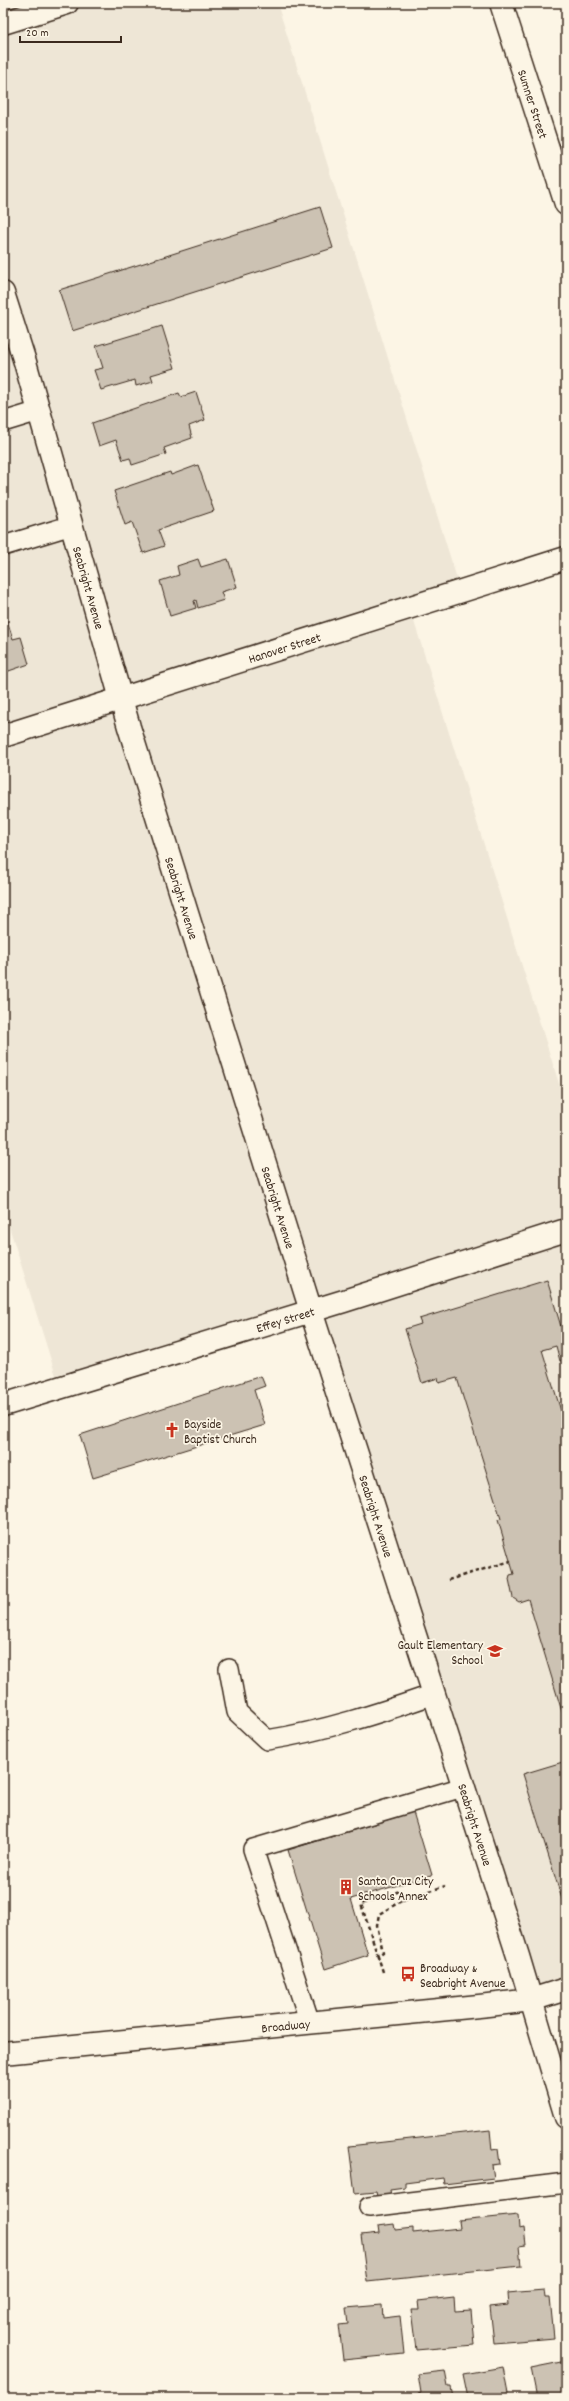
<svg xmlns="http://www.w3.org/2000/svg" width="569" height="2401" viewBox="0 0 569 2401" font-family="Dekko,sans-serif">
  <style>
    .built { fill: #eee6d6 }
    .building { fill: #ccc2b3; stroke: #3b2a1e }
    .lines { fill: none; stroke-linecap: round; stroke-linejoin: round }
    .service-casing { stroke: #3b2a1e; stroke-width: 22 }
    .minor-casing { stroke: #3b2a1e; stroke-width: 25 }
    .secondary-casing { stroke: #3b2a1e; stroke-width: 25 }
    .path { stroke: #3b2a1e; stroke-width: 2.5; stroke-dasharray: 4 3; stroke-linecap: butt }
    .service { stroke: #fcf5e5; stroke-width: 19 }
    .minor { stroke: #fcf5e5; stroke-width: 22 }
    .secondary { stroke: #fcf5e5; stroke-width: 22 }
    .labels { text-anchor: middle; stroke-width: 3.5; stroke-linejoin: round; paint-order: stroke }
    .street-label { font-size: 13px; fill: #3b2a1e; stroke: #fcf5e5 }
    .poi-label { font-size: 13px; fill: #3b2a1e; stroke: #fcf5e5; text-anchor: start }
  </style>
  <rect width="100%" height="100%" fill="#fcf5e5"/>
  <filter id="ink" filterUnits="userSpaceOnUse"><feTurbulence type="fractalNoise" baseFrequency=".025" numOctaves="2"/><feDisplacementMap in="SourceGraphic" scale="8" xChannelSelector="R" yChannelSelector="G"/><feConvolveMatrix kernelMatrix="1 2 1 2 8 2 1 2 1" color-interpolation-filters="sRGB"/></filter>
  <g filter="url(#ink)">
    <!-- built -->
    <path class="built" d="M3,3h274l186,595 -51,17 154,491v881l-35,11 -213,-682 -256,79 -59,-188z"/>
    <!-- building -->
    <g class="building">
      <path d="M320,207l13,41 -261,83 -13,-41z"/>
      <path d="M162,326l13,42 -24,7 2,6 -17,5 -1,-6 -34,10 -7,-20 9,-2 -7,-22z"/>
      <path d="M196,392l9,28 -16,6 3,12 -28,10 2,6 -34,11 -2,-7 -7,2 -7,-20 -17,6 -7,-23 87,-30 2,4z"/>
      <path d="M198,465l16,46 -56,19 6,16 -21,7 -11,-31 -7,3 -11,-34 56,-19 1,3z"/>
      <path d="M198,559l3,8 27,-8 9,28 -16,5 3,8 -26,8 -2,-8 -2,1 2,7 -26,8 -10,-35 19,-6 -2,-9z"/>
      <path d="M6,617l7,22 8,-2 8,27 -26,9v-54z"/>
      <path d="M547,1280l19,63v16l-6,2 -4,-15 -14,4 24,77v298l-38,-126 -9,3 -6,-4 -4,-19 1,-4 4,-1 -16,-54 3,-1 -44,-141 -18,5 -1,-5 -16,5 -17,-54 16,-5 -2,-5z"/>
      <path d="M261,1376l4,10 -11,4 11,35 -172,53 -13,-43z"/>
      <path d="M566,1761v151l-43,-138z"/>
      <path d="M413,1812l19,63 -81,24 17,56 -43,14 -37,-119z"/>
      <path d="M490,2130l2,20 6,-1 2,15 -8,1 2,13 -50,6 -1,-6 -38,5v5l-15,2 1,5 -14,1 -1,-4 -21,2 -6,-48z"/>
      <path d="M518,2215l1,14 5,-1 2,17 -7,1 2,20 -154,16 -6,-47 18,-2 -1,-7 16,-2 1,6 18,-2v5l47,-5 -1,-7z"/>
      <path d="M544,2290l1,8h5l4,40 -60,5 -4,-36 18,-2 -1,-12z"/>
      <path d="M454,2297l1,14 16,-1 3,35 -58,5 -5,-40h8l-1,-9z"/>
      <path d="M382,2305l1,13 17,-2 4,38 -61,6 -4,-35 9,-1 -2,-16z"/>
      <path d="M566,2361v37h-29l-6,-30z"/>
      <path d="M503,2367l6,31h-41l-5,-24z"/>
      <path d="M445,2371l3,16h3l2,11h-34l-1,-4 3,-1 -3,-19z"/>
    </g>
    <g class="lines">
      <!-- service casing -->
      <g class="service-casing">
        <g id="service">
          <path d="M3,422l36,-11"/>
          <path d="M3,546l69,-21"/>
          <path d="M229,1669l8,43 30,28c57,-9 113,-27 167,-46"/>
          <path d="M310,2023l-57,-174 210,-62"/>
          <path d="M369,2207l197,-24"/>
        </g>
      </g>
      <!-- minor casing -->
      <g class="minor-casing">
        <g id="minor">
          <path id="s1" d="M501,3l65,201"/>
          <path d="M3,23l64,-20"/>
          <path id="s2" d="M3,736l563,-178"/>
          <path id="s3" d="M3,1405l341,-104 222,-71"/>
        </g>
      </g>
      <!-- secondary casing -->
      <g class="secondary-casing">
        <g id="secondary">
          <path id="s4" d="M3,293l22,69 104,365 182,584 207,645 48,161"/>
          <path id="s5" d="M3,2053l486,-48 42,-5 35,-11"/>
        </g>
      </g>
      <!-- path -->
      <g class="path">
        <path d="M448,1580l63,-19"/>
        <path d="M378,1956l-17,-52 39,-13 3,9 42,-14"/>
        <path d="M383,1972l-5,-16 5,-4 -6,-27 2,-11 24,-14"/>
      </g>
      <!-- service -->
      <use href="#service" class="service"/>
      <!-- minor -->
      <use href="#minor" class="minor"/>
      <!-- secondary -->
      <use href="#secondary" class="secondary"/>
    </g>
  </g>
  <!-- icons -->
  <defs>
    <g id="church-bare" transform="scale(1.2)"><path d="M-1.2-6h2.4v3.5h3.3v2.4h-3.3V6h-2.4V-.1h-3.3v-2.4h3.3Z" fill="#c8321e" stroke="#fcf5e5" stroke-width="2.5" paint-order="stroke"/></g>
    <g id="school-bare" transform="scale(1.2)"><path d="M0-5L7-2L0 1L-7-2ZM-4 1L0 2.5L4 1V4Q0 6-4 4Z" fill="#c8321e" stroke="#fcf5e5" stroke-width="2.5" paint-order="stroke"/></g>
    <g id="building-bare" transform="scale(1.2)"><path d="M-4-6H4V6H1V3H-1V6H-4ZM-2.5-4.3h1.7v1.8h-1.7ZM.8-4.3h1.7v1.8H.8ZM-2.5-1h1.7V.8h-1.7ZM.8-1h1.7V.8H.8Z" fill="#c8321e" stroke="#fcf5e5" stroke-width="2.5" paint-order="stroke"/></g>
    <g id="bus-bare" transform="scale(1.2)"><path d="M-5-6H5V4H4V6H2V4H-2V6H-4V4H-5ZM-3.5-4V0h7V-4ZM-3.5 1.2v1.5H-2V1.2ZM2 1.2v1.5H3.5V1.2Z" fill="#c8321e" stroke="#fcf5e5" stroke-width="2.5" paint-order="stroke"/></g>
  </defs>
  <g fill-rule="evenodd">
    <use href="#church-bare" x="172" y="1430"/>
    <use href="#school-bare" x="495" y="1651"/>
    <use href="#building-bare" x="346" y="1887"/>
    <use href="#bus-bare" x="408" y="1974"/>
  </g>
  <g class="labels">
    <!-- street labels -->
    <g class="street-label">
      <text dy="5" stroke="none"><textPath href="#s1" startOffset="106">Sumner Street</textPath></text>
      <text dy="5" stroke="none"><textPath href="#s4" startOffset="307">Seabright Avenue</textPath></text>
      <text dy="5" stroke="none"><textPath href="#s2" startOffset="295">Hanover Street</textPath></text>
      <text dy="5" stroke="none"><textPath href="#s4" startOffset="631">Seabright Avenue</textPath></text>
      <text dy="5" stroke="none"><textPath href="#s4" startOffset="955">Seabright Avenue</textPath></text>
      <text dy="5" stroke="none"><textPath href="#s3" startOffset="295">Effey Street</textPath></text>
      <text dy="5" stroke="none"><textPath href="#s4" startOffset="1279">Seabright Avenue</textPath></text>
      <text dy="5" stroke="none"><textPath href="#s4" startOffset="1603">Seabright Avenue</textPath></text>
      <text dy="5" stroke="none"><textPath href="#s5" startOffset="284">Broadway</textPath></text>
    </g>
    <!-- poi labels -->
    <g class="poi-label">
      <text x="184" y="1428">Bayside<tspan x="184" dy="15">Baptist Church</tspan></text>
      <text x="483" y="1649" text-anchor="end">Gault Elementary<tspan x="483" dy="15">School</tspan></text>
      <text x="358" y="1885">Santa Cruz City<tspan x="358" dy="15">Schools Annex</tspan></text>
      <text x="420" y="1972">Broadway &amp;<tspan x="420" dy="15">Seabright Avenue</tspan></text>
    </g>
  </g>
  <!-- margin -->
  <rect width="569" height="2401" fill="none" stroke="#fcf5e5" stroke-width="16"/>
  <rect x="8" y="8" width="553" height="2385" fill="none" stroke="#3b2a1e" stroke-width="1.5" filter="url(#ink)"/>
  <!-- scale -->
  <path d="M20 36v6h101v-6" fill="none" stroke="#3b2a1e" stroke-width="2"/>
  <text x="26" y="36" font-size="12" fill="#3b2a1e" stroke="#fcf5e5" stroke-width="3" paint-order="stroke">20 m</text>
</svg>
